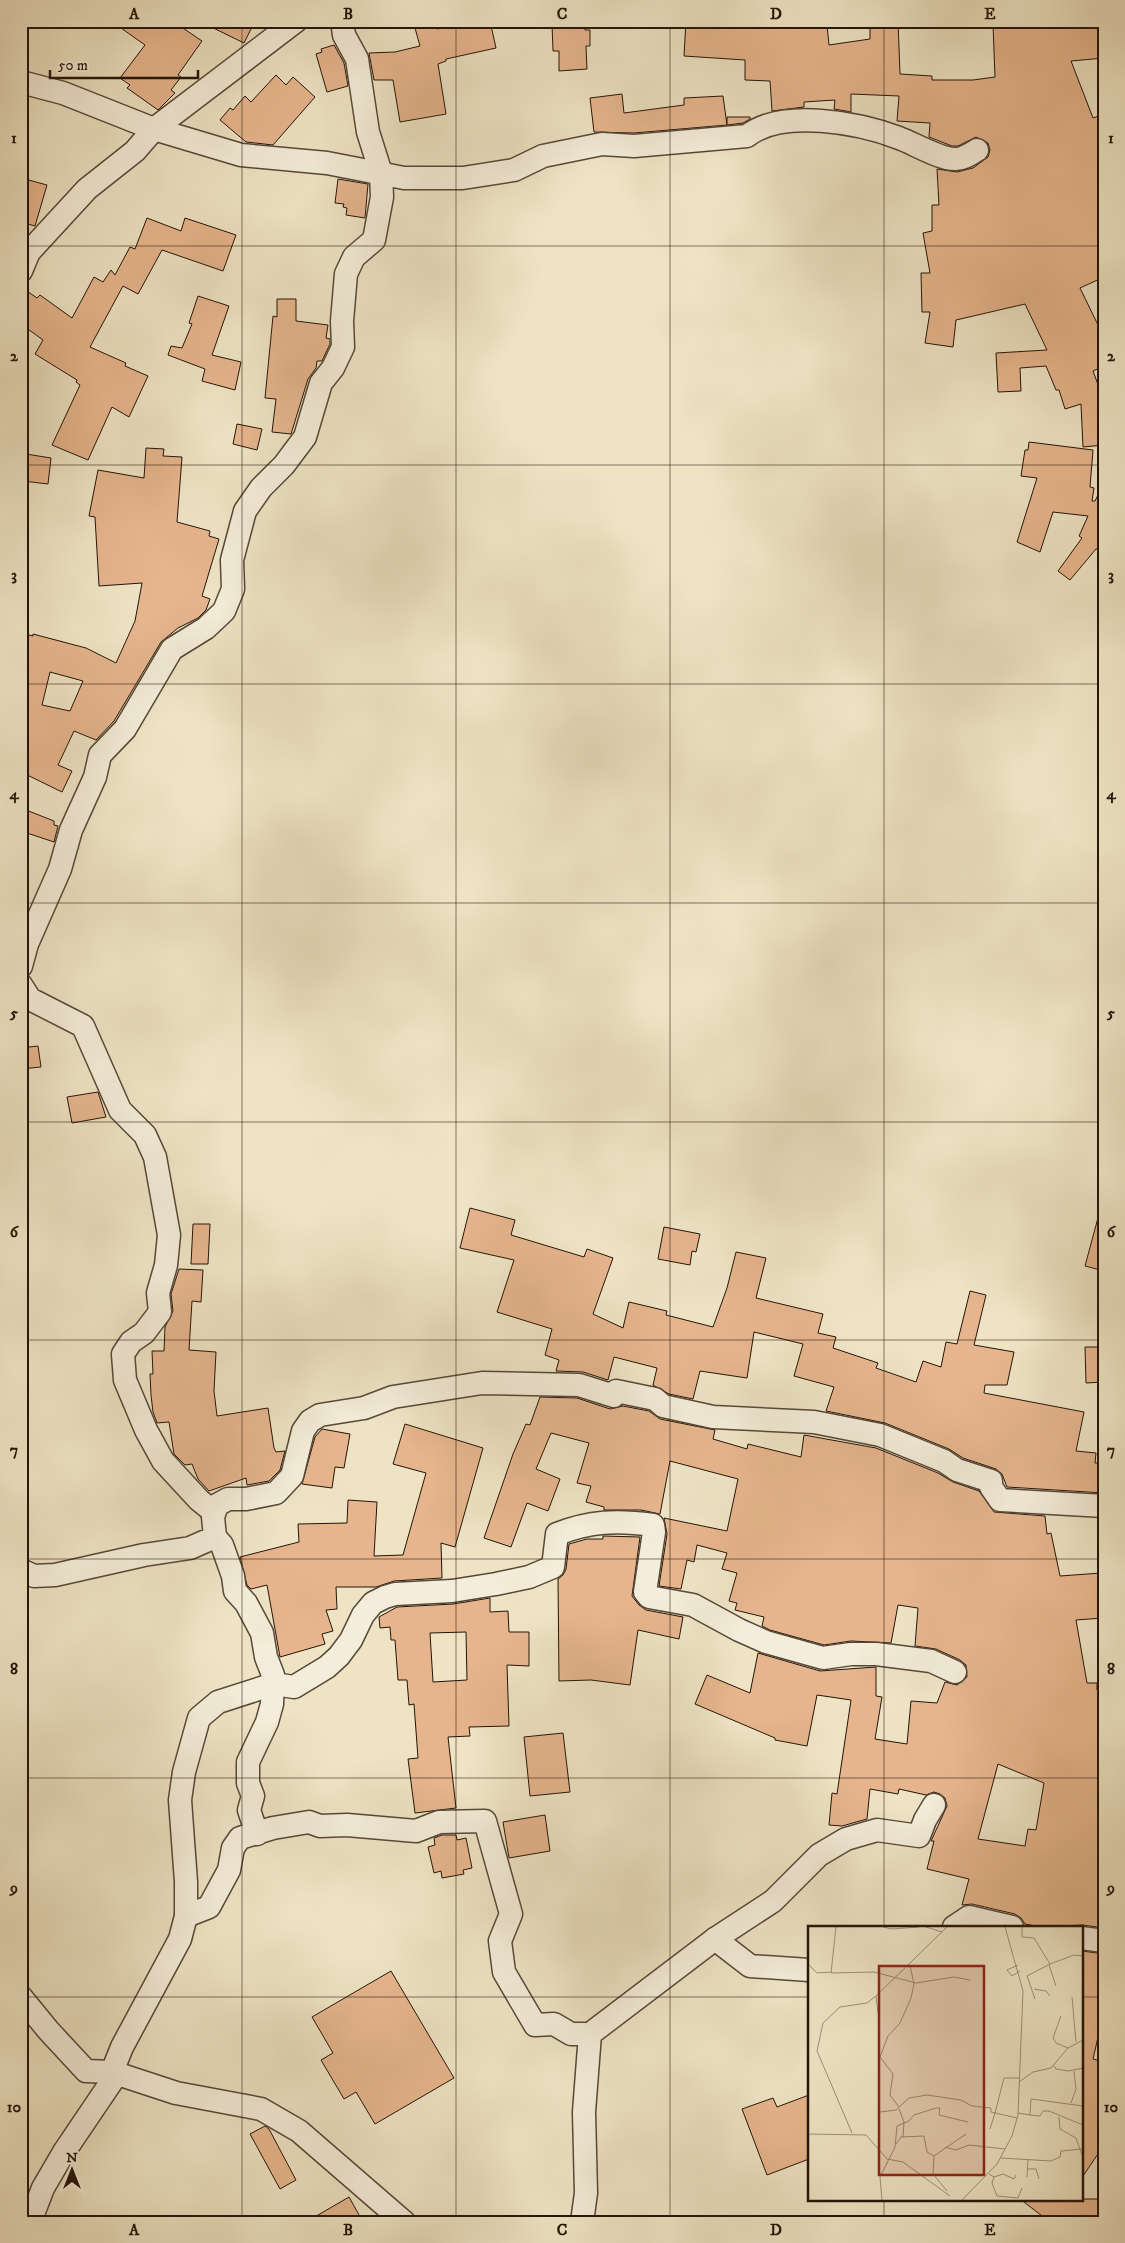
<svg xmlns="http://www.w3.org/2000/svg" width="1125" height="2243" viewBox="0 0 1125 2243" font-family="'IM FELL DW Pica',serif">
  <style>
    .building { fill: #e6b58d; stroke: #241409; fill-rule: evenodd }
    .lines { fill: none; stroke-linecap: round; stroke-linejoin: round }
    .minor-casing { stroke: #564838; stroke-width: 25 }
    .minor { stroke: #f4edd9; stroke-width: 22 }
    .grid { fill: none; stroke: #241409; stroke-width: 1; stroke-opacity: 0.55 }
    .inset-road { fill: none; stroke: #9d9179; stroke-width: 1 }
    .view { fill: #8f2418; fill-opacity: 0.15; stroke: #8f2418; stroke-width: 2.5 }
    .inset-edge { fill: none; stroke: #241409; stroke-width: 2.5 }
    .neatline { fill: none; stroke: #241409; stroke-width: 2 }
    .grid-label { font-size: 16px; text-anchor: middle; font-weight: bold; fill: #241409 }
  </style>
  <rect width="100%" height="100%" fill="#eee4c4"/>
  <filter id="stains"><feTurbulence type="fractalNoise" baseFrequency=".004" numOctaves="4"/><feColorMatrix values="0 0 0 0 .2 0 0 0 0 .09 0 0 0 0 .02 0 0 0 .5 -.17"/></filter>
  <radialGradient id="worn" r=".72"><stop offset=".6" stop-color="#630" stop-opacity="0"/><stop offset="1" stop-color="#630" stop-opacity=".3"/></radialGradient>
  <!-- building -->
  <g class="building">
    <path d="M111,21h57l10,7 2,-2 22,15 -24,34 3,2 -10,13 4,3 -17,17 -31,-22 3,-3 -10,-7 25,-33z"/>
    <path d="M199,21h56l-11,22z"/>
    <path d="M469,21h21l6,27 -50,11v2l-8,3 8,50 -46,8 -7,-42h-19l-5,-27 26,-1 25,-6 -5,-18 20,-6 2,7z"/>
    <path d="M557,21h27l1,9h5v16h-4l1,23 -28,2v-20h-6l-1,-27h6z"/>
    <path d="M686,21h123v6l18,-2 2,20 41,-6v-18h28l2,53 32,2v4h41l22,-3 -2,-53 32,-1v3l79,-5v37l-33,3 22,57 11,-4v163l-24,11 19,39 5,-2v41l-11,5 11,30v44l-21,2 -2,-43 -16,5 -6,-19h-3l-10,-24 -26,2 1,23 -23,1 -2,-39 51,-3 -22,-46 -69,16 -3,27 -28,-4 5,-31h-8l-1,-39h9l-7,-40 9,-2v-26h7l-2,-36 20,3 16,-4 15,-11 2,-7 -2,-7 -12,-6 -18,9h-6l-23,-9 1,-14 -33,-2 2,-25 -48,-2v18l-17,-3 1,-9 -31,2v5l-32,4 -2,-30 -25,-1v-20l-61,-4z"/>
    <path d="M334,45l10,18 4,23 -21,6 -11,-38 6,-2 -1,-3z"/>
    <path d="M276,75l10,10 7,-8 22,20 -42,48 -27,-3 -26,-22 10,-12 3,2 12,-14 6,6z"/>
    <path d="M622,94l2,19 60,-8v-7l39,-2 4,29 -93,8 -40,-1 -4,-34z"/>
    <path d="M727,117h23v2l-7,4 -16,2z"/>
    <path d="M21,178l26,7 -12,41 -14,-4z"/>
    <path d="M338,179l30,5 -3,34 -19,-3 1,-7 -4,-1 1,-3 -9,-1z"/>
    <path d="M147,218l34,13 4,-13 51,17 -13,36 -61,-21 -24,44 -15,-8 -33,61 36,16 -1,3 23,10 -19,41 -17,-10 -24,53 -36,-15 28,-60 -4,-3 1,-2 -42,-26 8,-14 -22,-16v-37l16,11 3,-3 32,23 22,-41 9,5 8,-12 4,5 15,-28 5,2z"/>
    <path d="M198,296l31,10 -17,49 29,7 -6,28 -33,-9 3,-12 -37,-14 3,-9 11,2 10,-24 -3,-1z"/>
    <path d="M277,299h19v22l32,4 -2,13 4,1v5l-8,17h-5l-1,7 -8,11 -17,55 -19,-2 4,-33 -11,-1 8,-82 4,1z"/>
    <path d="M237,424l25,5 -5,21 -24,-6z"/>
    <path d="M1029,442l64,8 -3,37 4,1 -2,13h3l9,-18v67l-8,-1 -26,31 -12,-9 24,-33 -3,-2 9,-20 -35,-4 -13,40 -23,-10 20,-64 -16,-2 4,-26h3z"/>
    <path d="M146,448l18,1 -1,7 19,1 -5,65 33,9 -1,5 10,3 -17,57 8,3 -4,11 -8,8 -20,10 -17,14 -47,79 -18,19 -22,-9 -16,34 14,6 -10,21 -41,-20v-139l12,3v-2l53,14 30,15 19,-42 7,-38 -43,3 -4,-69 -6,-1 9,-46 46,8zM50,672l33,9 -13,30 -28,-6z"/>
    <path d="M26,454l25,4 -3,26 -25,-3z"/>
    <path d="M21,808l33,13v4l4,1 -4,16 -33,-11z"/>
    <path d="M38,1046l3,21 -20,2v-21z"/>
    <path d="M98,1092l8,25 -34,6 -5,-26z"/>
    <path d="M470,1208l45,12 -4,15 73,22 3,-8 26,9 -20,56 30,14 6,-26 38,9 -1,4 47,12 14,-39 9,-36 30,6 -10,40 67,16 -5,19 18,4 -3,11 45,15 -2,5 40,14 7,-21 18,6 5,-25 11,2 13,-53 16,4 -12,50 40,7 -7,33h-22l-1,8 100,19 -8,39 20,2 -1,10h9v30l-97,-6 -5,-13 -6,-5 -33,-11 -14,-9 -64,-26 -59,-12 8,-24 -40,-11 9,-32 -49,-12 -7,46 -47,-7 -7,28 -24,-5 -16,-9 4,-17 -43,-11 -6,23 -25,-8 -27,-1 3,-11 -14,-5 7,-26 -55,-17 17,-52 -54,-12z"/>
    <path d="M1099,1214l5,1v56l-19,-5z"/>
    <path d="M193,1224h17l-2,40h-17z"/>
    <path d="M664,1227l36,7 -4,18 -4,-1 -2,14 -32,-6z"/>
    <path d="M179,1269l24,1 -2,32 -9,-1 -3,49 27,2 -2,39 3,25 51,-8 6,40 2,4 9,-1 -5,19 -11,11 -22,4 -1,-7 -37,13 -11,-12 -6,-15 -7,1 -11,-11 -5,-32 -12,1 -4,-11 -2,-17 -1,-21h3l-1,-23h12l1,-24 8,-16 -2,-17z"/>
    <path d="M1085,1347h19v35l-18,1z"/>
    <path d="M540,1397l37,1 33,11 13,-3 26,5 11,8 55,11 -2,9 34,10 1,-5 53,13 3,-22 72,13 62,25 15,9 26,9 15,21 51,4 2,18 4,-1 9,43 41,-3 2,45 -27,2 11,63h10v7l7,-1v239l-21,-3 -42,2 -16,-3 -4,-6 -6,-4 -43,-10 -10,1 7,-26 -42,-10 7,-28h-3l16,-35 -2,-8 -5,-4 -6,-2 -8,3 -27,-6 -1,5 -28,-5 -3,30 -25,7 -13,-1 3,-32 5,1 14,-94 -34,-5 -10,51 -32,-6v-2l-80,-34 12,-29 43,18 8,-40 62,18 56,-4v29l6,1 -7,42 32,5 4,-43 26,2 8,-21 12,3 10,-8 -1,-12 -6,-5 -24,-11 -21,-3 3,-38 -20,-3 -7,38 -40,-2 -27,4 -54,-15 -8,-4 2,-9 -29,-7 2,-7 -8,-2 8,-28 -15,-4 5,-16 -30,-8 -3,17 -7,-2 -6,29 -22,-3 8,-52 -3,-16 63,13 11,-52 -68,-18 -10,53 -19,-4h-37v-3l-18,-5 5,-16 -14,-3 12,-40 -38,-10 -15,36 24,10 -12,32 -21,-8 -16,44 -27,-9 29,-84 13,-30 4,1zM998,1764l46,19 -8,47 -8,-1 -3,17 -47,-7z"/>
    <path d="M405,1424l78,24 -28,99 -14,-4 1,35 -48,3 -18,6h-40l1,22 -11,1 7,21 -11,3 3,10 -45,13 -13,-72 -16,4 -4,-4 -7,-28 59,-15 -1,-18 49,-1 1,-23 29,2 -3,54 29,-1 23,-82 -33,-9z"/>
    <path d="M322,1429l28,5 -6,34 -9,-1 -3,21 -30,-4 13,-47z"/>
    <path d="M603,1536l37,1 -8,59 7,9 7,5 37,7 -4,22 -41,-9 -8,55 -39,-5 -32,1 -1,-102 5,-4 3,-6 3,-25 18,-5h16z"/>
    <path d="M490,1598v14l18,-1 1,21h20v34l-22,-1 2,61 -40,1 1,9 -22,1 8,71 -41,5 -7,-54 10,-1 -4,-54 -5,1 -2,-25h-9l-3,-40h-4l-1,-13 -10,1 -1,-11 18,-10 56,-3zM466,1632l1,48 -34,2 -3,-49z"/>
    <path d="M563,1733l7,59 -40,4 -6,-59z"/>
    <path d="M545,1815l5,36 -41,7 -6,-36z"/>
    <path d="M442,1835h14l1,5 9,-2 6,30 -9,2 1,4 -22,4 -1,-7 -7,2 -6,-26 7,-2 -1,-7z"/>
    <path d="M1082,1951l22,3v57l-11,48 11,3v83l-23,34z"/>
    <path d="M391,1971l63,107 -79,46 -19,-32 -12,7 -23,-39 12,-7 -21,-36z"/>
    <path d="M809,2095v64l-42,16 -25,-66 31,-11 4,9z"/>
    <path d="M265,2126l4,3 27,51 -16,9 -30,-55z"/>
    <path d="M349,2197l14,25h-57z"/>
    <path d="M1020,2199h84v23h-54z"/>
  </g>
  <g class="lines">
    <!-- minor casing -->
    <g class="minor-casing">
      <g id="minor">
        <path d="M21,82l42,11 91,36 87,26 86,8 77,15h59l51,-8 29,-14 59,-12 32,2 113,-10c35,-28 113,-13 152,2 14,5 42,22 57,21 8,0 14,-5 21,-9"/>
        <path d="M21,271l8,-19 58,-63 48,-38 19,-22 142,-108"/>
        <path d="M21,966l6,-22 33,-75 11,-39 24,-53 5,-22 25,-26 47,-80 34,-21 18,-17 9,-22 -1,-29 13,-49 16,-23 23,-23 21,-28 16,-54 12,-15 10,-21 -1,-26 4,-47 8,-17 20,-17 8,-43 -1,-24 -13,-41 -11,-73 -13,-24 -2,-14"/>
        <path d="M21,985l9,14 53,27 37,84 25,25 10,22 14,78 -3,30 -8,28 2,19 -16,21 -13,9 -8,12 2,26 21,50 17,31 36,39 15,12"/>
        <path d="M215,1537l7,8 11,31 2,15 11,12 16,30 4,24 7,18 -1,29 -5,18 -19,40v21l5,13 -4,14 8,24"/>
        <path d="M21,1570l13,6 21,-1 89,-20 46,-7 25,-11 -2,-20 4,-12 11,-6h18l30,-6 16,-17 11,-45 7,-10 10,-6 44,-7 29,-11 89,-14 97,2 35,11 2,-5 39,8 8,7 50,11 101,5 66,13 64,26 13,9 34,11v6l9,13 104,6"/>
        <path d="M186,1916l23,-9 20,-37 4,-22 7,-10 33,-10 36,-6 11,4 27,-1 69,6 23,-9 46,-1 26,93 -11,27 4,31 31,53 19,-1 17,10h19"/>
        <path d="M954,1927l15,-10 43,10"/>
        <path d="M1081,1938l23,3"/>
        <path d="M715,1939l35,27 59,4"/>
        <path d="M21,1997l27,33 38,41 26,1 64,21 85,16 38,22 105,91"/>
        <path d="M30,2222l13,-34 21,-36 48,-71v-9l10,-25 58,-108 6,-23v-34l-6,-82 4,-28 15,-54 19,-16 56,-18 20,3 33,-20 12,-11 12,-16 12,-25 10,-12 12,-6 10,-3 57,-3 44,-7 33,-7 24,-10 4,-33c33,-13 60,-14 96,-9l1,7 -9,60 4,5 44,8 46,25 27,12 57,16 28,-4h25l55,7 24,11"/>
        <path d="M582,2222l4,-29 -2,-81 6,-78 125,-95 58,-38 46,-46 27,-16 31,-9 42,6 6,-16 9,-15"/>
      </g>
    </g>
    <!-- minor -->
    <use href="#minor" class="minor"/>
  </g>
  <!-- grid -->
  <path class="grid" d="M242,21v2201M456,21v2201M670,21v2201M884,21v1906M21,246h1083M21,465h1083M21,684h1083M21,903h1083M21,1122h1083M21,1340h1083M21,1559h1083M21,1778h1083M21,1997h788M1081,1997h23M884,2199v23"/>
  <!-- overview -->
  <g transform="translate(808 1926)">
    <rect width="275" height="275" fill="#eee4c4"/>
    <path class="inset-road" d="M28,1l-5,46 43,-1 42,11 38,-6 16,3M75,1l9,2 27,-2M118,1l16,5M214,1v10l12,1 16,26 -23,12 8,23M0,38l9,9 14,-1M242,38l24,-9 9,1M210,39l-11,5 5,6 8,-5M241,39l7,21M226,63l12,2 4,5M68,70l2,17M264,71l4,45M253,90l-8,22 3,5 12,5M246,140l2,3 12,2 15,-3M211,156l14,-10 18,-4 17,-20 15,-8M263,177l5,-14 -2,-18M91,181l-9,-12 3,-21 -13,-17 8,-21 12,-13 11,-25 3,-14 -4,-19M91,183l5,13 -1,15M72,186l16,-2 13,-12 18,-3 34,5 11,6 19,2v4l4,1M187,187l9,-35h16M210,187l12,2 1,-16 52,7M222,189l10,1 3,-5h6l34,14M251,191l1,12 16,9 7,20M182,203l5,-16 22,5M44,207l-35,-82 6,-28 17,-16 27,-4 9,-7 71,-69M0,208l58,1 21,24 16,3 47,34M88,218l5,-7 23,-1 3,16 7,4M137,221l11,3 13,-5 36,4M193,232l50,3 9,-4 1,-6 22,-2M220,243h8l3,10M181,248l5,3 -2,6 5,13 21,2 4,-10M186,251l9,-3 11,5 2,-4M219,251l1,-17M139,265l-14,-17 1,-18 32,-22M74,274l-2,-23 15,-30 2,-21 12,-5 5,-6 22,-7h4l-1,7 29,7M154,274l35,-36 15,-28 6,-21 5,-124 -18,-64"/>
    <path class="view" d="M71,40h105v209h-105z"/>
    <rect width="275" height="275" class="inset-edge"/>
  </g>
  <!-- margin -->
  <rect width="1125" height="2243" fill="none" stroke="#eee4c4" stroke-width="55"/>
  <!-- north arrow -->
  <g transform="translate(72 2170)" stroke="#f4edd9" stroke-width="4" paint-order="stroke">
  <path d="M0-4L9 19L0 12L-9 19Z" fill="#241409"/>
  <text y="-8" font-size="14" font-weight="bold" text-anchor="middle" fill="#241409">N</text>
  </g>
  <!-- scale -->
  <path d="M50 70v8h148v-8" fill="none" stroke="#241409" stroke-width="2.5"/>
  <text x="58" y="70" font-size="15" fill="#241409" stroke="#f4edd9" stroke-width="4" paint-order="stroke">50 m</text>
  <rect x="28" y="28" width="1070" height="2188" class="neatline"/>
  <g class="grid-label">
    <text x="134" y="19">A</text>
    <text x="348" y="19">B</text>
    <text x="562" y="19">C</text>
    <text x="776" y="19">D</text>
    <text x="990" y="19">E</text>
    <text x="14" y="143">1</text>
    <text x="1111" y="143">1</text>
    <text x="14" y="361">2</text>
    <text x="1111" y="361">2</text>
    <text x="14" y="580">3</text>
    <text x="1111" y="580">3</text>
    <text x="14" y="799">4</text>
    <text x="1111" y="799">4</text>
    <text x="14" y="1018">5</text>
    <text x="1111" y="1018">5</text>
    <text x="14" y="1237">6</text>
    <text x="1111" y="1237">6</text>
    <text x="14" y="1455">7</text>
    <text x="1111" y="1455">7</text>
    <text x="14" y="1674">8</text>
    <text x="1111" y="1674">8</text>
    <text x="14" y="1893">9</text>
    <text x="1111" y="1893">9</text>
    <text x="14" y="2112">10</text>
    <text x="1111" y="2112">10</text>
    <text x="134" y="2235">A</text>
    <text x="348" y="2235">B</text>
    <text x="562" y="2235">C</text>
    <text x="776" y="2235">D</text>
    <text x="990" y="2235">E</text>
  </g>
  <rect width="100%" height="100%" filter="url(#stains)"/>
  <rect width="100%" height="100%" fill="url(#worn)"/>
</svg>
